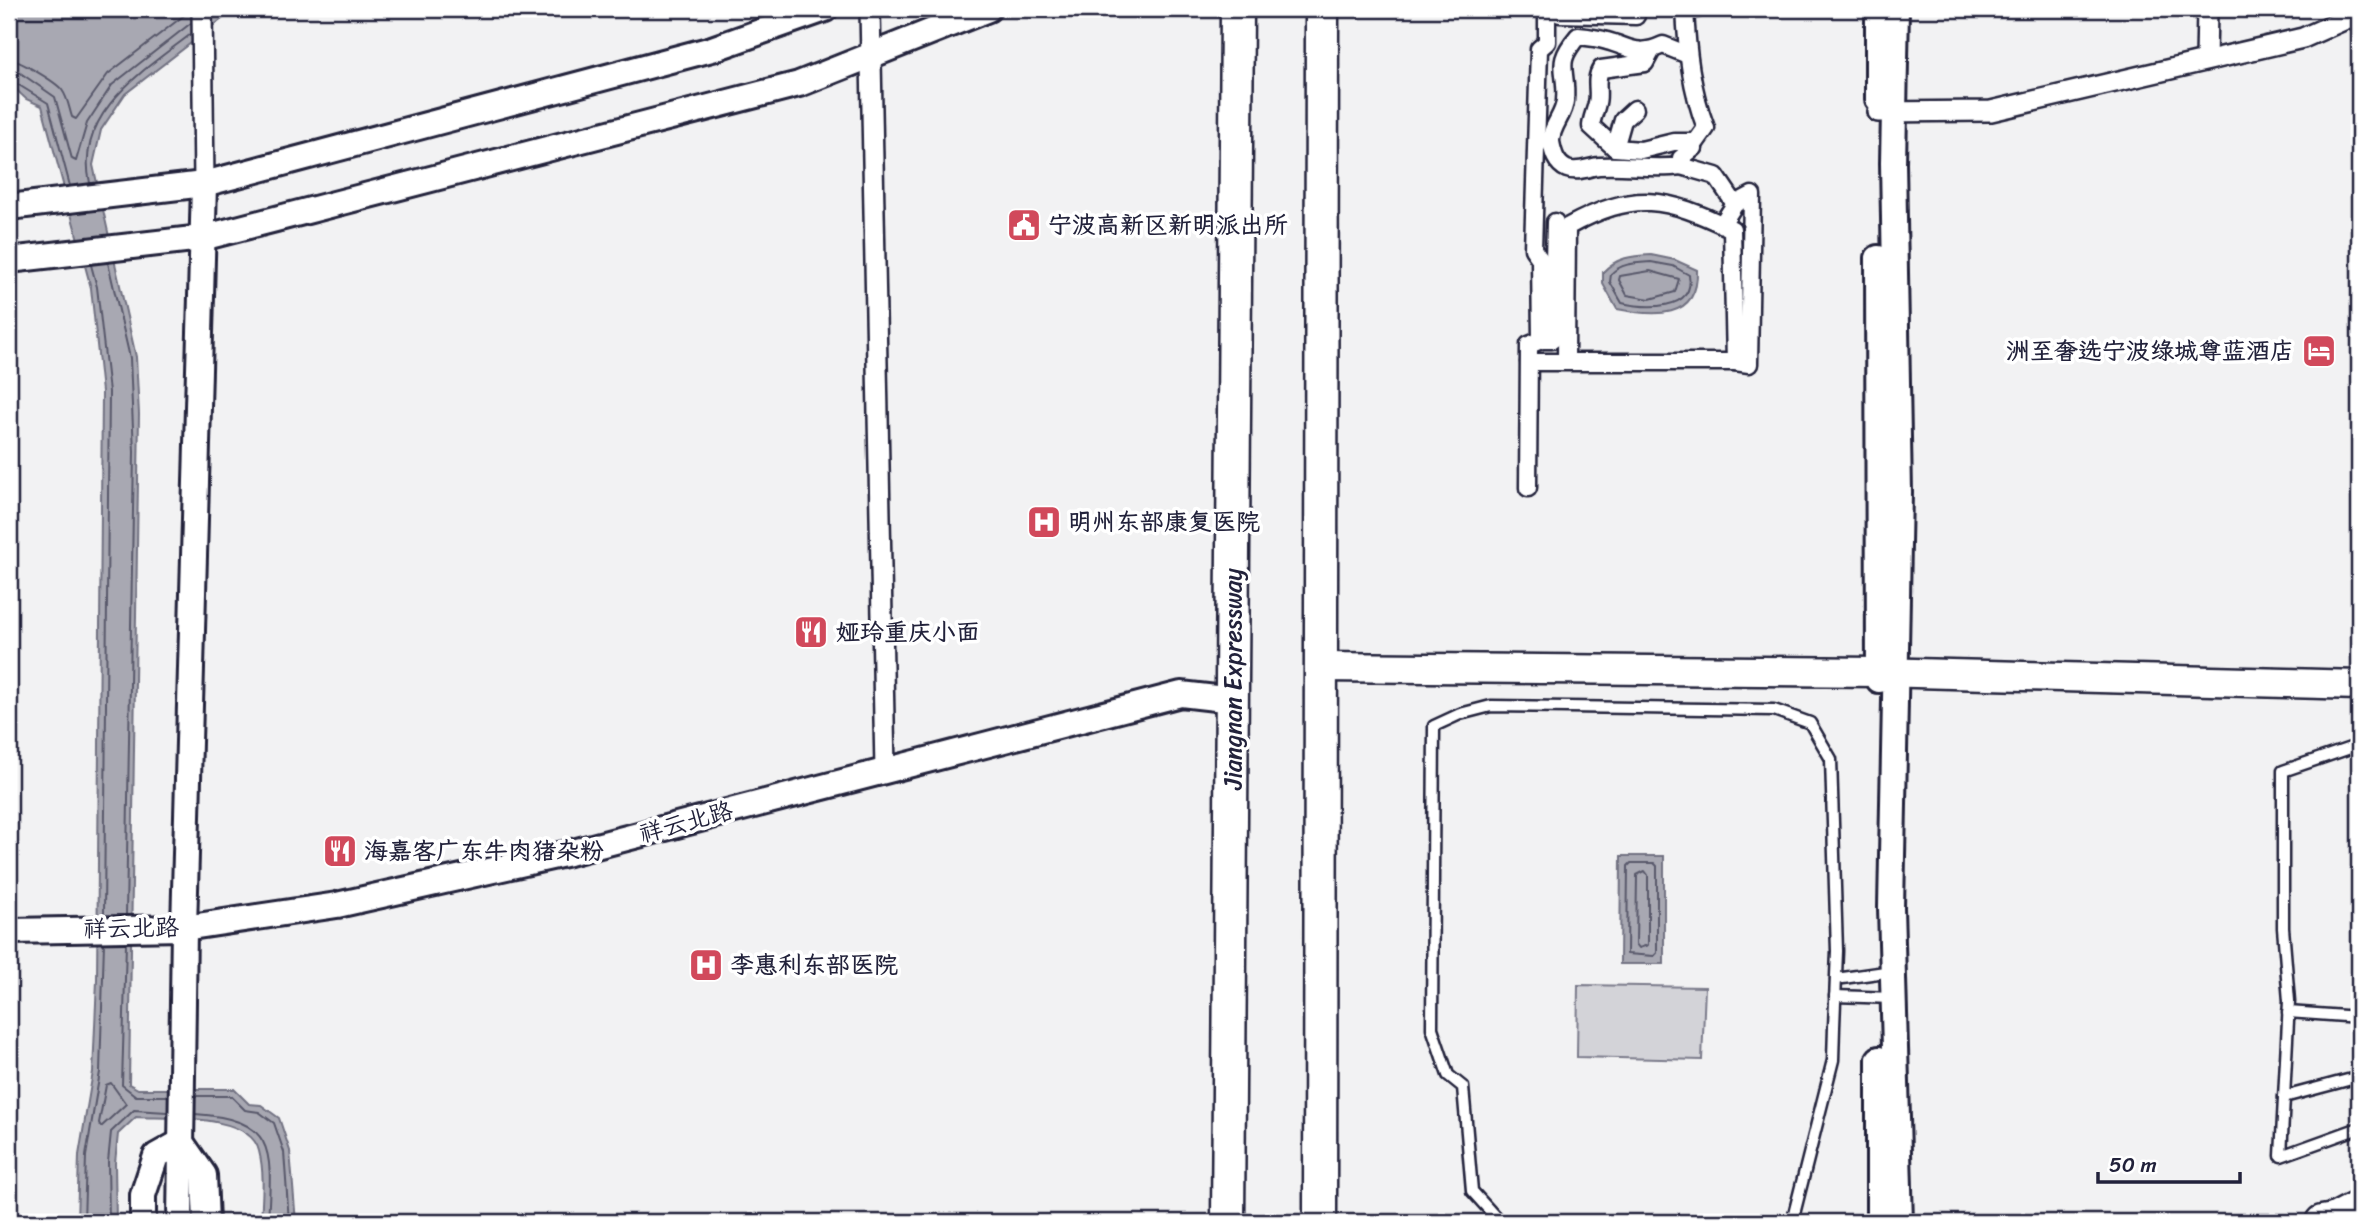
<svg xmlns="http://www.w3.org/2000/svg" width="2368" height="1231" viewBox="0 0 2368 1231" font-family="Sriracha,'LXGW WenKai TC',sans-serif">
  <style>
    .green { fill: #d3d3d8; stroke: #7a7a8a; stroke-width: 2 }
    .water { fill: #a8a8b2; stroke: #727282; stroke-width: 2 }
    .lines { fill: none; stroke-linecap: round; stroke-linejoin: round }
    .shore { stroke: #58586b; stroke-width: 2 }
    .service-casing { stroke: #22223b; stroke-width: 15 }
    .pedestrian-casing { stroke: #22223b; stroke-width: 21 }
    .minor-casing { stroke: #22223b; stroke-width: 24 }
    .tertiary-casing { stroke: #22223b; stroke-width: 30 }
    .secondary-casing { stroke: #22223b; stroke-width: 33 }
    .primary-casing { stroke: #22223b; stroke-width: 37 }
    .service { stroke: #fff; stroke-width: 10 }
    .pedestrian { stroke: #fff; stroke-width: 16 }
    .minor { stroke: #fff; stroke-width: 19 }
    .tertiary { stroke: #fff; stroke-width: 24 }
    .secondary { stroke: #fff; stroke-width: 28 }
    .primary { stroke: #fff; stroke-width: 32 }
    .labels { text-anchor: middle; stroke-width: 7; stroke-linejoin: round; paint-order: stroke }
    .poi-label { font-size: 24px; font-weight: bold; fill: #22223b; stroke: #fff; text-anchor: start }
    .street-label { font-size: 24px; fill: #22223b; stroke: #fff }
  </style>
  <rect width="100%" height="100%" fill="#f2f2f3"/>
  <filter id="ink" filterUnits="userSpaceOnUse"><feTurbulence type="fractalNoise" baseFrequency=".0143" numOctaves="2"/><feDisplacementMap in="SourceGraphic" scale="14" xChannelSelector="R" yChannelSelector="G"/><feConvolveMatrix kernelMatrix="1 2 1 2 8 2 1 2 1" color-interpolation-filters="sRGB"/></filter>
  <g filter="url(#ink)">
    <!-- green -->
    <path class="green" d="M1578,985l127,2 -3,73 -125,-3z"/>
    <!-- water -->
    <g class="water">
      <path d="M9,9h226l-110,85 -24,36 -8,35 43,192 3,57 -10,670 9,5h96l15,15 12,1 18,13 11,33 6,71h-35c1,-22 4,-48 -2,-71 -9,-38 -91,-32 -123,-34l-18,17 -3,29 1,59h-39l2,-67 14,-83 4,-92 5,-588 -11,-104 -49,-182 -16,-7 -17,-16z"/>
      <path d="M1651,255l24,5 22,10c2,51 -44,46 -80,39l-14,-25v-12c14,-15 29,-16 48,-17z"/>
      <path d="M1621,856h43v108h-44z"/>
    </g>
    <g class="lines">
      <!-- shore -->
      <g class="shore">
        <path d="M9,59c10,1 47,23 53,31 6,8 7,18 10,27l4,2 32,-45 83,-64"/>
        <path d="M9,70l10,2 36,25 17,62 4,2 11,-38 25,-38 79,-62"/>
        <path d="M9,79l39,24 22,83"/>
        <path d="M90,183c-16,-70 53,-112 101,-149"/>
        <path d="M1651,262l22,4 16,9c7,37 -45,33 -67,28l-12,-21 1,-8c10,-11 25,-11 40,-12z"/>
        <path d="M108,263l22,95 4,94 -8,463"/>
        <path d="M91,265l6,22 12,105 -5,523"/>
        <path d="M1650,271l29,8 -4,13 -25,7 -23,-4 -8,-15 1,-4z"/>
        <path d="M1631,863h23l3,3v87l-3,3 -27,-2 1,-88z"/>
        <path d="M1645,871l3,4v70l-9,3 -3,-4 1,-69z"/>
        <path d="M126,943l-4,142 14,11h32"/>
        <path d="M111,1083l15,21 -25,23 -2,-4 7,-38z"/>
        <path d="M196,1096h35l14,14 14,2 15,11 10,29 5,70"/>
        <path d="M195,1114c82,5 77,37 73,108"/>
        <path d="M84,1222l2,-66 14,-84 4,-129"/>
        <path d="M109,1222l-1,-60 3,-30 23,-22 33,2"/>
      </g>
      <!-- service casing -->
      <g class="service-casing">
        <g id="service">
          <path d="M2359,745l-76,26v157l6,73 -8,155 78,-28"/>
          <path d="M1836,979l56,-8"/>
          <path d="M1835,996l58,2"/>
          <path d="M2288,1012l71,5"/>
          <path d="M2284,1097l75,-20"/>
          <path d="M1500,1222l-28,-31 -9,-104 -15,-12 -16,-47 2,-302 26,-12 31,-8 283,4 36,13 21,36 6,192 -3,76 -1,33 -41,162"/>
        </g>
      </g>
      <!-- pedestrian casing -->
      <g class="pedestrian-casing">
        <g id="pedestrian">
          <path d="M1561,9l-1,5 76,2v-7"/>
          <path d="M1652,50l-7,13 -44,6c-7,11 -1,22 -4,34 -2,9 -5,14 -6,23l24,22 26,2 33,-8h22l10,-14c-15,-39 -19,-77 -21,-119h12"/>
          <path d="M1688,55l-25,-10c-26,12 -33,2 -56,-4 -9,-3 -19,-4 -29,-5 -25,30 -10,32 -13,65 -1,15 -15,26 -14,41 2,11 5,22 16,27 11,4 22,-2 32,-3 27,-2 55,4 82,0v-8l13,-10 -1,-6"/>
          <path d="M1615,148l8,-28 12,-11"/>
          <path d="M1681,166l35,10 19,28"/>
          <path d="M1722,224l13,-20 17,-9 -3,169 -14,-2"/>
          <path d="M1541,340h11l3,-118"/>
          <path d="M1529,362h206l-3,-133c-67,-32 -97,-39 -165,-2l-1,135"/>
          <path d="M1528,488l1,-143 12,-5 -1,-81 -7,-10 6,-200 8,-7v-33"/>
        </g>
      </g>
      <!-- minor casing -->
      <g class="minor-casing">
        <g id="minor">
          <path d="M202,9l2,175"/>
          <path d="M870,9l15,761"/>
          <path d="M2206,60l1,-51"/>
          <path d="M1878,112l113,-1 312,-73 45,-20 11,4"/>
        </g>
      </g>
      <!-- tertiary casing -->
      <g class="tertiary-casing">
        <g id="tertiary">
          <path d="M1878,9v90"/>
          <path d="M1896,9l-3,154 6,329 -8,416 9,314"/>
          <path d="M9,207l195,-23 508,-135 113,-40"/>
          <path d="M1878,258l1,422"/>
          <path d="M9,260l193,-22 597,-154 189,-75"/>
          <path d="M9,931l175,-3 153,-23 232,-52 612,-159 52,6"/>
          <path d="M1879,1059v163"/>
          <path d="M181,1142l23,33 2,47"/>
          <path d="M143,1222v-27l13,-39 25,-14"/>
          <path d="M180,1222l4,-294 20,-744"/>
        </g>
      </g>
      <!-- secondary casing -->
      <g class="secondary-casing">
        <path id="secondary" d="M1321,667l558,5 480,13"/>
      </g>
      <!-- primary casing -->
      <g class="primary-casing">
        <g id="primary">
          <path d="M1228,1222l9,-1213"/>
          <path d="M1320,1222l2,-1213"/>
          <path d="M2322,1222l12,-2 25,-13"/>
        </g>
      </g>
      <!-- service -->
      <use href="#service" class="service"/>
      <!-- pedestrian -->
      <use href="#pedestrian" class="pedestrian"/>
      <!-- minor -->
      <use href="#minor" class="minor"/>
      <!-- tertiary -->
      <use href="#tertiary" class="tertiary"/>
      <!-- secondary -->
      <use href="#secondary" class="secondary"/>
      <!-- primary -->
      <use href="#primary" class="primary"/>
    </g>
  </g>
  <!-- icons -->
  <defs>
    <g id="civic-square" transform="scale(1.75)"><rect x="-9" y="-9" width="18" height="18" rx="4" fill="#d1495b" stroke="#fff"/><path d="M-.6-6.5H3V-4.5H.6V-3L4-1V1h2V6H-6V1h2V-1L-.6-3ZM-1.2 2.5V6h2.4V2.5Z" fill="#fff"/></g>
    <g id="hotel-square" transform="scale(1.75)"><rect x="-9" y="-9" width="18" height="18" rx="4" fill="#d1495b" stroke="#fff"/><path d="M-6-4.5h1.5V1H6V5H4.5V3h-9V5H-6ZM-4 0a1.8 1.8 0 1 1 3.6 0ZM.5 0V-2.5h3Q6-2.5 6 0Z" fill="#fff"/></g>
    <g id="hospital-square" transform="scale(1.75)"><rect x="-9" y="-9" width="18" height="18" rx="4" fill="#d1495b" stroke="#fff"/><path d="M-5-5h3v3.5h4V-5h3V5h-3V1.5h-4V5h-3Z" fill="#fff"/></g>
    <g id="restaurant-square" transform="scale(1.75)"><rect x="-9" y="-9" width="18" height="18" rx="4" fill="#d1495b" stroke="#fff"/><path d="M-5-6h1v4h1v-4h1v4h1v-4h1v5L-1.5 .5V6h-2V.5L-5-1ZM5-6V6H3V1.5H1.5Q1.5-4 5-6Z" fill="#fff"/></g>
  </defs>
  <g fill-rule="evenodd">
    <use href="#civic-square" x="1024" y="225"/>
    <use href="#hotel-square" x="2319" y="351"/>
    <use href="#hospital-square" x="1044" y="522"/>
    <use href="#restaurant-square" x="811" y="632"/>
    <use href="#restaurant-square" x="340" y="851"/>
    <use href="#hospital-square" x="706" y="965"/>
  </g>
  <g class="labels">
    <!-- poi labels -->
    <g class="poi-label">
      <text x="1048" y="233">宁波高新区新明派出所</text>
      <text x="2294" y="359" text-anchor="end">洲至奢选宁波绿城尊蓝酒店</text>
      <text x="1068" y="530">明州东部康复医院</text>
      <text x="836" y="640">娅玲重庆小面</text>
      <text x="364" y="859">海嘉客广东牛肉猪杂粉</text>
      <text x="730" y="973">李惠利东部医院</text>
    </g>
    <!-- street labels -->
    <g class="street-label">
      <text transform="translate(1233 679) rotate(-90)" y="8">Jiangnan Expressway</text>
      <text transform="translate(686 822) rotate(-15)" y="8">祥云北路</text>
      <text transform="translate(131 928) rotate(-1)" y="8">祥云北路</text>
    </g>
  </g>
  <!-- margin -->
  <rect width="2368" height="1231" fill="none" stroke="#fff" stroke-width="35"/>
  <rect x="18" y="18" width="2333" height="1196" fill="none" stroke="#22223b" stroke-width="2.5" filter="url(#ink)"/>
  <!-- scale -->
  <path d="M2098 1172v10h142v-10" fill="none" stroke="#22223b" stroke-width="3.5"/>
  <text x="2109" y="1172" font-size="21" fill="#22223b" stroke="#ffffff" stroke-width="5" paint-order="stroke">50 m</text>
</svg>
